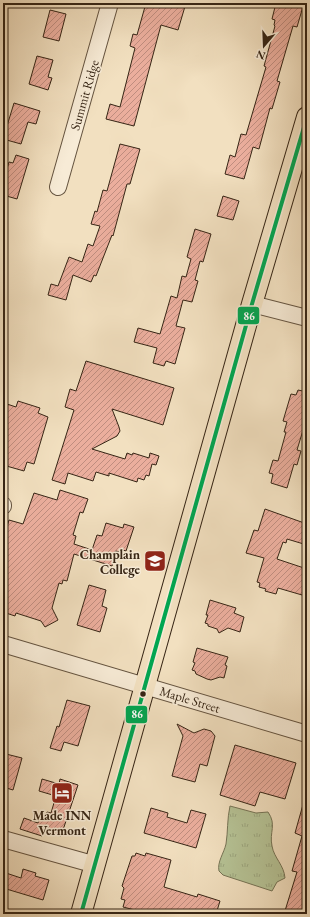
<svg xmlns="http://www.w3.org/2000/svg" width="310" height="917" viewBox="0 0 310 917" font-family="'EB Garamond',serif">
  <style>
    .grass { fill: url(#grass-tufts); stroke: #767456 }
    .building { fill: url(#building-hatch); stroke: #362515 }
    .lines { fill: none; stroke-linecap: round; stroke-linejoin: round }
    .minor-casing { stroke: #655440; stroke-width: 18 }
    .major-casing { stroke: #362515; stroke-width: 22 }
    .minor { stroke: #f7ebd6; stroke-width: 16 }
    .major { stroke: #f2e0c0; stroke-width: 20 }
    .bus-1-casing { stroke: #f7ebd6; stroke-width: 7 }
    .bus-1 { stroke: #00a651; stroke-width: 4 }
    .bus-dot { fill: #362515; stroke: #f7ebd6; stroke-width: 1.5 }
    .labels { text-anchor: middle; stroke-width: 3; stroke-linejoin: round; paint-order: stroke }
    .street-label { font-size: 13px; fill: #362515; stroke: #f7ebd6 }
    .poi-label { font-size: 13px; font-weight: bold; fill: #362515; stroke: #f7ebd6; text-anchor: end }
    .line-badge { stroke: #f7ebd6; stroke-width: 1.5 }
    .badge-label { font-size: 11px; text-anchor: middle; font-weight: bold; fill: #fff }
  </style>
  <defs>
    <pattern id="grass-tufts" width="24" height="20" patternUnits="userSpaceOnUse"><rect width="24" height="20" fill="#b6c396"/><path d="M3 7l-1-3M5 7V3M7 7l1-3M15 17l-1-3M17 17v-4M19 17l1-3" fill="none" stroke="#9da780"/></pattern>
    <pattern id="building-hatch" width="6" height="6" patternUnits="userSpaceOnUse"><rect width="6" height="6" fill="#ebae9d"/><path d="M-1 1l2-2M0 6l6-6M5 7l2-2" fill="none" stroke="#bf8d7f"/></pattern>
  </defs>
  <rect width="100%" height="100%" fill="#f2e0c0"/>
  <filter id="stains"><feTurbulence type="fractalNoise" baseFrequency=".005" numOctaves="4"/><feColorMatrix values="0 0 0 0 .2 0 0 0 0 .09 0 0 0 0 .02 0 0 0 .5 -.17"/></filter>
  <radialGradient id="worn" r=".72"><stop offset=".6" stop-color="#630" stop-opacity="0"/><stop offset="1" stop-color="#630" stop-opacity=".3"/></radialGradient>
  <!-- grass -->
  <path class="grass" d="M230,806l26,7 12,-1c9,13 1,20 4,34 2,12 12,19 13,32l-8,4 -5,9 -49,-16 -4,-4c-2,-9 5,-18 7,-27 2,-12 1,-25 4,-38z"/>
  <!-- building -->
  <g class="building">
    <path d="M146,3h40l-8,27 -17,-5 -27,101 -28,-7 4,-15 10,3 15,-59 -5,-2 3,-12 4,1z"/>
    <path d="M276,3h28l-7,24 -4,-1 -16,55 3,1 -8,27 -2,-1 -11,41 -6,-2 -9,32 -19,-5 5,-19 5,2 6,-23 5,1 20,-68 -2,-1 11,-40 -1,-1 1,-5 -3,-1z"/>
    <path d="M50,10l16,4 -7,27 -16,-4z"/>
    <path d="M37,56l16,4 -5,17 4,1 -4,12 -19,-6z"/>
    <path d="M14,103l26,8 -4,13 -8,-2 -7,22 -18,-5z"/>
    <path d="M120,144l20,5 -10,35h-3l-14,52 -1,-1 -16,41 -2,-1 -3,7 -18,-7 -7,25 -18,-5 3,-11 7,2 11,-29 13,5 6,-18 5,2 7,-20 -9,-2 4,-13 2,1 6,-22 4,1z"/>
    <path d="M16,155l13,4 -12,40 -14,-4v-13l6,-20 4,1z"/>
    <path d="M223,196l16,5 -6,19 -16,-4z"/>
    <path d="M195,229l16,5 -8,28 -3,-1 -5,19 3,1 -6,21 -9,-2 -7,26 9,2 -10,36 -9,-3 -2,5 -11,-3 4,-15 -23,-6 4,-14 22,6 11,-38 6,2 5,-22 4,1 5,-18 -4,-2z"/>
    <path d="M86,361l88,27 -11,37 -51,-16 7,18 1,4 -3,5 -25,13 33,10 2,-6 5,2 1,-2 16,5 1,-5 9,3 -3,9 -4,-1 -3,12 -3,-1 -2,5 -6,-2 -1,4 -28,-9v3l-13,-4 -3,9 -25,-8 -3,11 -13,-4 22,-70 -9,-3 5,-18 6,2z"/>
    <path d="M298,390l9,2v25l-10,33 4,1 -4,14 -3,-1 -7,24 -16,-5 2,-9 -4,-1 4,-13 5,1 8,-29h-2l3,-10 -4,-1 8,-27 5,1z"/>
    <path d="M18,401l22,7 -2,5 10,4 -14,47 -7,-2 -3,9 -21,-6v-48l4,-13 9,3z"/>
    <path d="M60,490l28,9 -5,14 -3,-1 -7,23 3,1 -2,8 18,6 5,-15 5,1 4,-13 17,5 1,-4 10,3 -8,24 -3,-1 -1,3 -6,-2 -4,15 -38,-12 -7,27 -4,-1 -1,4 -3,-1 -7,25 6,12 -13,7 -4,-6 -25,-8 -1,3 -12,-4v-72l6,-20 14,4 11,-31 23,7z"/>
    <path d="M265,509l42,15v21l-20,-6 -1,4 -3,-1 -6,17 30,10v10l-5,16 -24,-7 -2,6 -11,-3 1,-2 -7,-2 1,-4 -3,-1 7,-24 -18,-5 8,-23 4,1z"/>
    <path d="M89,585l17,5 -4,16 5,2 -7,24 -23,-7z"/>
    <path d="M210,600l26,8 -2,5 10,4 -4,15 -12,-4 -9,5 -2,-4 -9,-3v-2l-3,-1 3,-8h-2z"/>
    <path d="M197,648l31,9 -3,8 2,1 -3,12 -4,-1 -9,3 -4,-1 -11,-5 -1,-3 -3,-1 3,-7 -2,-1z"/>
    <path d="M67,700l23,6 -12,40 -14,-4 -3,9 -11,-3 7,-22 2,1z"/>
    <path d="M177,724l17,9 10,-4 7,2 4,5 -8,30 -7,-2 -5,18 -23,-6 11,-40z"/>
    <path d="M235,745l61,18 -11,36 -25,-7 -5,14 -35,-11z"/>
    <path d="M6,754l16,4 -9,32 -10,-3v-22z"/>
    <path d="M42,779l17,5 1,-5 18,6 -17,51 -17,-5 -2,5 -22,-7 4,-11 14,5 3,-8 5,2 1,-5 4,1 5,-17 -17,-5z"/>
    <path d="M304,801l3,1v112h-23l13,-42 -5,-1 10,-35 -7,-3z"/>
    <path d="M151,808l17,5 -1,4 20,6 4,-13 15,4 -10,34 -52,-15z"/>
    <path d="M136,853l9,3 1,-3 25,7 -7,27 33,10 1,-3 22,7 -4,13h-74l1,-2 -20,-5 2,-7 -4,-1 3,-11 -2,-2 10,-30h3z"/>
    <path d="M23,869l13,4 -1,3 14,4 -6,20 -40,-12v-16l18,6z"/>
  </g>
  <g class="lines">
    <!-- minor casing -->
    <g class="minor-casing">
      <g id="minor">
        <path d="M58,187l52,-184"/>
        <path d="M252,304l55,14"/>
        <path d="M3,506v-1"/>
        <path d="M3,644l304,90"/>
        <path d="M3,839l93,26"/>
      </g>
    </g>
    <!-- major casing -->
    <g class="major-casing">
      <path id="major" d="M81,914l171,-610 55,-187"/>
    </g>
    <!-- minor -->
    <use href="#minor" class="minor"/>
    <!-- major -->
    <use href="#major" class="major"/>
    <!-- bus-1 casing -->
    <g class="bus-1-casing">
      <path id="bus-1" d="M81,914l171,-610 55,-187"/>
    </g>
    <!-- bus-1 -->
    <use href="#bus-1" class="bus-1"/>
  </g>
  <!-- icons -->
  <defs>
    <g id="university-square" transform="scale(1.15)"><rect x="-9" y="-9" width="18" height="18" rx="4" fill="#8f2418" stroke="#f7ebd6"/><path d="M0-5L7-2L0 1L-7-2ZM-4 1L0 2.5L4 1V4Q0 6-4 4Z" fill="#fff"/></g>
    <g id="hotel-square" transform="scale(1.15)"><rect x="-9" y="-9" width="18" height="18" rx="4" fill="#8f2418" stroke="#f7ebd6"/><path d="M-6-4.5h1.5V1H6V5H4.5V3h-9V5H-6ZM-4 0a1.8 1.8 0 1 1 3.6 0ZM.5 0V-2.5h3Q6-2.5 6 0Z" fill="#fff"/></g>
  </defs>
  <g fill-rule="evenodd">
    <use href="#university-square" x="155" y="561"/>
    <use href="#hotel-square" x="62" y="793"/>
  </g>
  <!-- markers -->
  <circle class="bus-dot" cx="143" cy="694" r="3.5"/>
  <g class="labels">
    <!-- street labels -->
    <g class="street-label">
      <text transform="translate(84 95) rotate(-74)" y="5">Summit Ridge</text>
      <text transform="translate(190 699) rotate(17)" y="5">Maple Street</text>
    </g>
    <!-- poi labels -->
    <g class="poi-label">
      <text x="140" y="559">Champlain<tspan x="140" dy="15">College</tspan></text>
      <text x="62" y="820" text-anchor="middle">Made INN<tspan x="62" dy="15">Vermont</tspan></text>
    </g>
  </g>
  <g class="line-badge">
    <rect x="237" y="306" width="23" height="19" rx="4" fill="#00a651"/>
    <rect x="125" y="705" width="23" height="19" rx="4" fill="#00a651"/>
  </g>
  <g class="badge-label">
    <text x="249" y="320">86</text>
    <text x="137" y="718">86</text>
  </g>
  <!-- margin -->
  <rect width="310" height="917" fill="none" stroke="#f2e0c0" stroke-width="16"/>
  <rect x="4" y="4" width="302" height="909" fill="none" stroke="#362515" stroke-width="2"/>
  <rect x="8" y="8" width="294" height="901" fill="none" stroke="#362515"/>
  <!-- north arrow -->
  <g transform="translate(264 46) rotate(199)" stroke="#f7ebd6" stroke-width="3" paint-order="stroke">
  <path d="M0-3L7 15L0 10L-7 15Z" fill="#362515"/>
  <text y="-6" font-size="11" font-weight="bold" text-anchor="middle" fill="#362515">N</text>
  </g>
  <rect width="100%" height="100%" filter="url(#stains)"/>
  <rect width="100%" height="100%" fill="url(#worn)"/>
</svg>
